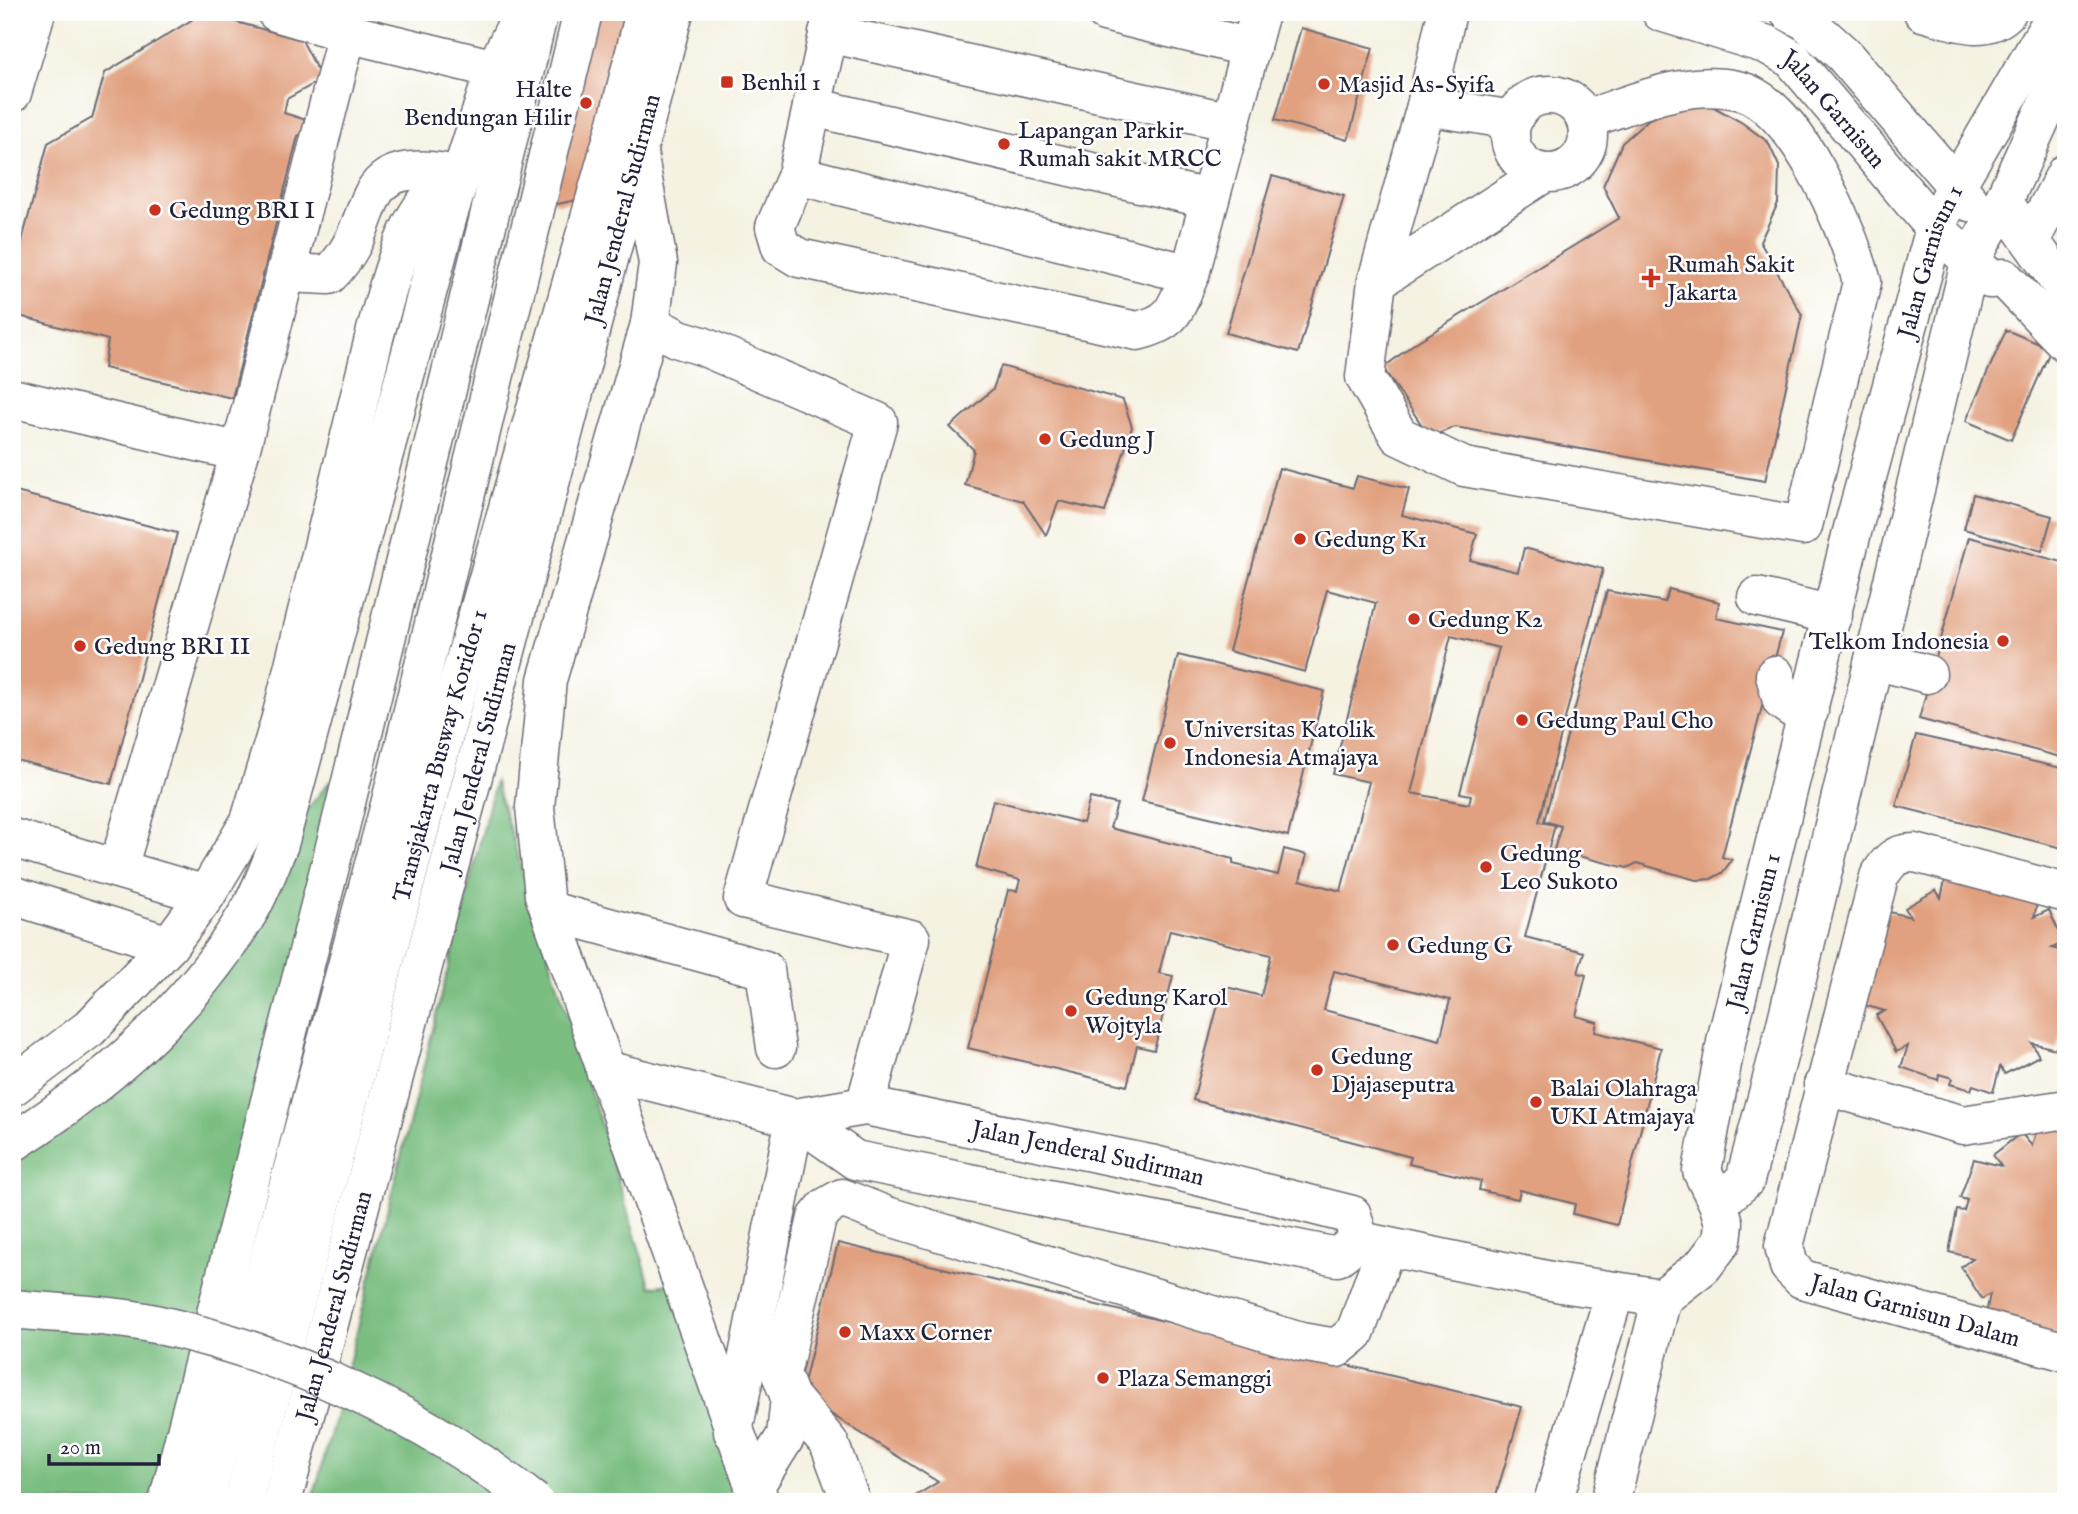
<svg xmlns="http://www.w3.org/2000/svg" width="2078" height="1514" viewBox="0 0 2078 1514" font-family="'IM FELL English',serif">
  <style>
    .forest { fill: #7abe81; stroke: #4e705e; stroke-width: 2 }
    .building { fill: #e1a07f; fill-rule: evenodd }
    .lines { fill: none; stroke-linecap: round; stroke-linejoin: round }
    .minor-casing { stroke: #6c6b75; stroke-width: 41 }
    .major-casing { stroke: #6c6b75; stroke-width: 41 }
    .highway-casing { stroke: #6c6b75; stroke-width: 41 }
    .minor { stroke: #fff; stroke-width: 38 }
    .major { stroke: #fff; stroke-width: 38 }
    .highway { stroke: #fff; stroke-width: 38 }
    .highway-bridge-casing { stroke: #6c6b75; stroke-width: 41; stroke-linecap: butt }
    .highway-bridge { stroke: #fff; stroke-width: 38 }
    .poi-dot { fill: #c8321e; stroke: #fff; stroke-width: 2.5 }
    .labels { text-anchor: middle; stroke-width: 5; stroke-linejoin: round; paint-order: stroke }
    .poi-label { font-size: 24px; fill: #22223b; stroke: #fff; text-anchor: start }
    .street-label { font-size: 24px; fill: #22223b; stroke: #fff }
  </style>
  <rect width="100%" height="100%" fill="#fff"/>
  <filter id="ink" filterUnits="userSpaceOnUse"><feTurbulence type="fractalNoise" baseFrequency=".0143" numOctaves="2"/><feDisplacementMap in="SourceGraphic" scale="14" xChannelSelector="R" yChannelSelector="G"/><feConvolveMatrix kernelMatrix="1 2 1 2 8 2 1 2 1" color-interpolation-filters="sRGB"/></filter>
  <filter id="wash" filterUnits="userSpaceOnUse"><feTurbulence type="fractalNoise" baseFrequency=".00686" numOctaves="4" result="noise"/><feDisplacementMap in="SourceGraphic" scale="28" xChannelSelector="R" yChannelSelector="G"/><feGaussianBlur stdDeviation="1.57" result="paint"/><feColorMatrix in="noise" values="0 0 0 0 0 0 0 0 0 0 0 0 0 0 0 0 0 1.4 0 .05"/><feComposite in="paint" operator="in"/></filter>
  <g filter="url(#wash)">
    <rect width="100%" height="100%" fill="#f5f2e2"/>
    <!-- forest -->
    <g class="forest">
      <path d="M330,781l5,63 -167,658h-156v-359l118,-86 149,-213z"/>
      <path d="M495,782l156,505 29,-5 81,220h-449l28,-103z"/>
    </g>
    <g id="blocks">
      <!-- building -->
      <g class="building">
        <path d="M590,12h39l-48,187 -23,5 -17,-11z"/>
        <path d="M203,13l99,27 20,39 -35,20 -3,14 35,11 -21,12 -66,262 -128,-30 4,-28 -96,-26v-36l36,-135 44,-25 13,-45z"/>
        <path d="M1301,28l72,20 -25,92 -73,-20z"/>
        <path d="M1701,100l40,22 27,20 11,24 -1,37 -18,39 42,73 -37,166 -310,-54 -25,10 -47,-69 32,-25 204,-125 -16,-32 19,-43 27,-24z"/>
        <path d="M1272,176l72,20 -46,157 -72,-20z"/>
        <path d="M2006,330l45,19 -40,91 -45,-19z"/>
        <path d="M1001,366l122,34 9,27 -27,85 -46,-11 -13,34 -23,-34 -58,-16 9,-35 -24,-23 43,-38z"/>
        <path d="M1279,468l74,20 4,-12 52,13 -7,26 75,19 -7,26 48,12 6,-24 79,21 -64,253 16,3 -30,112 59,15 -6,21 8,2 -10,41 21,6 -2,10 66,16 -44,177 -44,-11 2,-10 -55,-14 -2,9 -39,-9 2,-9 -72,-17 2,-7 -218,-57 30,-114 38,10 10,-41 -101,-25 -11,43 14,3 -19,74 -17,-4 -10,40 -159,-38 40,-158 9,1 3,-11 -44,-12 17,-68 90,23 7,-25 27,6 -7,24 123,31v5l45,11 6,-26 23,6 -7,25 41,11 28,-109 -36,-8 43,-171 -49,-13 -22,82 -76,-21zM1451,636l48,12 -39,145 11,2 -2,9 -58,-11zM1334,971l116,29 -10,40 -116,-30z"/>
        <path d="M12,491l165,42 -66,251 -99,-25z"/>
        <path d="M1973,494l79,22 -10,35 -78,-22z"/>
        <path d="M1969,537l97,26v175l-6,19 -141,-38z"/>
        <path d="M1669,589l50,13 -3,16 66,14 -60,225 10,3 -10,13 -11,6 -15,1 -59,-17 -10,5 -73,-18 7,-24 -17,-5 63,-230 58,11z"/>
        <path d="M1178,655l146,36 -36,145 -146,-35z"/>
        <path d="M1916,735l150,34v80l-170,-43z"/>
        <path d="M1946,876l93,19 -5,22 15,-7 15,33 -12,5 14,4 -3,54 3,1v15l-10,27 -24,-6 7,13 -34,18 -5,-7 -7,25 -20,-7 -2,5 -21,-6 2,-6 -13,-4 -1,6 -37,-13 7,-21 -12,6 -20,-37 9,-4 -25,-7 25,-93 26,6 -6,-9 31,-18 5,8z"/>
        <path d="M2038,1125l28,1v212l-81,-19 5,-25 -8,5 -21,-32 12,-9 -24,-6 8,-42 7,1 3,-11 -7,-2 14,-39 27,7 -8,-11 28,-22 11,13z"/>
        <path d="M838,1243l684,164 -28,95h-588l32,-20 -137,-87z"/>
      </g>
    </g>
  </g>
  <g filter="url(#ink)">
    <use href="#blocks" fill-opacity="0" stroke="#6c6b75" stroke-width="2"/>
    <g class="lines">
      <!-- minor casing -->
      <g class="minor-casing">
        <g id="minor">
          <path d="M833,12l-36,163 -22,52 6,20 18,11 338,73c39,-9 38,-23 53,-57l70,-262"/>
          <path d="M1105,12l146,36"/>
          <path d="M1447,12l-21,94 87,14"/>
          <path id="s1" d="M1661,12l107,33 24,14 143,169 55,51 14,-1 62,65"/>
          <path d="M1789,12l17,9 37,33 127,148"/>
          <path d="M1923,12c28,7 61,23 84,0"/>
          <path d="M347,33l148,36"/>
          <path d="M828,33l403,89"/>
          <path d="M12,93l24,-81"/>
          <circle cx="1549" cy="134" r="39"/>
          <path d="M1426,106l-49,175 -12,96 34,59 65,31 339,59 59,-244c-14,-53 -66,-180 -125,-192 -52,-11 -103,14 -151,29"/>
          <path d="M812,107l397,92"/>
          <path d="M797,175l393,99"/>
          <path d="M2003,202l63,89"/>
          <path d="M2031,239l35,-66"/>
          <path d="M286,273l43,2c58,-57 15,-124 132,-99"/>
          <path d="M1377,281l167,-108"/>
          <path d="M650,324l29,15 23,7 176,76 -135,477 168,40 -46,167"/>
          <path d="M12,398l228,54 107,-419 -71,-21"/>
          <path d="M1757,597l76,18"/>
          <path d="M1874,660l53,14"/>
          <path d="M1775,675l7,26 10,7 17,3"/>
          <path d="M12,838l194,57"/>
          <path d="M118,868l122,-416"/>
          <path id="s2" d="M2066,893l-151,-40c-20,0 -26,7 -36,24l-95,369 5,20 13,13 264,73"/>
          <path d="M12,895l157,50"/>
          <path d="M550,911l215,59 11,78"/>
          <path d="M605,1070l190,48 60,42 482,97 22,-17"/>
          <path d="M1823,1085l140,40 97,-15 6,2"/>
          <path id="s3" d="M795,1118l70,-12 285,58 202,51 7,25"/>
          <path d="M1718,1203l27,-23 35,-131 190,-787 33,-60 63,-139"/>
          <path d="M1361,1241l200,42 101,15"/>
          <path d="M733,1432l62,-314"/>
          <path d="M754,1487l32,-51 4,-39"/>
          <path d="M204,1502l187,-701 192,-789"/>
          <path id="s4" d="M243,1502l205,-782 172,-608 25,-100"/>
          <path d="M851,1502l-22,-59 -39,-46 -9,-23 36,-156 9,-11 16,-9 45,18 414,126 36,6 18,-15 31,-86"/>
          <path d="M1553,1502l62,-211"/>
          <path id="s5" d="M1610,1502l52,-204 41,-32 19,-25 2,-18 -6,-20 -16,-32 25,-134 125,-505 83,-304 21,-42 101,-174"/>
        </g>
      </g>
      <!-- major casing -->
      <g class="major-casing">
        <g id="major">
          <path d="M168,1502l174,-683 197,-807"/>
          <path id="s6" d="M282,1502l392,-1490"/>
        </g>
      </g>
      <!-- highway casing -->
      <g class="highway-casing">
        <g id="highway">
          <path d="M638,152l20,111 -8,61 -103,356 -12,127 9,88 216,607"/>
          <path d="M12,1087l78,-59 79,-83 37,-50 44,-74 31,-103 94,-384c11,-39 27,-107 55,-136 8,-9 21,-16 31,-22"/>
          <path d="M12,1143c93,-59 179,-135 236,-230 13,-21 21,-46 31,-69l169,-629 47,-146 28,-57"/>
        </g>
      </g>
      <!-- minor -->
      <use href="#minor" class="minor"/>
      <!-- major -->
      <use href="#major" class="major"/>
      <!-- highway -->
      <use href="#highway" class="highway"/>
      <!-- highway-bridge casing -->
      <g class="highway-bridge-casing">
        <path id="highway-bridge" d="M12,1309c47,5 98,5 143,15 133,29 273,93 379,178"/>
      </g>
      <!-- highway-bridge -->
      <use href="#highway-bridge" class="highway-bridge"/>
    </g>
  </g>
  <!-- markers -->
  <g class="poi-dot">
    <rect x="720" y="75" width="14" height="14" rx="3.5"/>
    <circle cx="1324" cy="84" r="7"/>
    <circle cx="586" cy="103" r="7"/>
    <circle cx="1004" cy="144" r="7"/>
    <circle cx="155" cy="210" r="7"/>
    <path d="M1647.5 267.5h7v7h7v7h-7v7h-7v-7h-7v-7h7z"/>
    <circle cx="1045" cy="439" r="7"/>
    <circle cx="1300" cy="539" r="7"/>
    <circle cx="1414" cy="619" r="7"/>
    <circle cx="2003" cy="641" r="7"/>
    <circle cx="80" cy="646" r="7"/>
    <circle cx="1522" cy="720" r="7"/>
    <circle cx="1170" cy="743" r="7"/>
    <circle cx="1486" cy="867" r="7"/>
    <circle cx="1393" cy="945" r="7"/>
    <circle cx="1071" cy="1011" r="7"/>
    <circle cx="1317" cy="1070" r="7"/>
    <circle cx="1536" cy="1102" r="7"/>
    <circle cx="845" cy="1332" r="7"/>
    <circle cx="1103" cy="1378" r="7"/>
  </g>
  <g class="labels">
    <!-- poi labels -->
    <g class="poi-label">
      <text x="741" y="90">Benhil 1</text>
      <text x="1338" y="92">Masjid As-Syifa</text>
      <text x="572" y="97" text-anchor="end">Halte<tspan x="572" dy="28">Bendungan Hilir</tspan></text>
      <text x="1018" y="138">Lapangan Parkir<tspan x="1018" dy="28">Rumah sakit MRCC</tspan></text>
      <text x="169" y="218">Gedung BRI I</text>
      <text x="1667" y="272">Rumah Sakit<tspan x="1667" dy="28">Jakarta</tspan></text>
      <text x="1059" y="447">Gedung J</text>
      <text x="1314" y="547">Gedung K1</text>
      <text x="1428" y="627">Gedung K2</text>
      <text x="1989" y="649" text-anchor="end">Telkom Indonesia</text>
      <text x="94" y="654">Gedung BRI II</text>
      <text x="1536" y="728">Gedung Paul Cho</text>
      <text x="1184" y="737">Universitas Katolik<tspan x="1184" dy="28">Indonesia Atmajaya</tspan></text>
      <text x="1500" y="861">Gedung<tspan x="1500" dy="28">Leo Sukoto</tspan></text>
      <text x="1407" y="953">Gedung G</text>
      <text x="1085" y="1005">Gedung Karol<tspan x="1085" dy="28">Wojtyla</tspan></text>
      <text x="1331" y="1064">Gedung<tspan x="1331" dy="28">Djajaseputra</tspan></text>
      <text x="1550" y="1096">Balai Olahraga<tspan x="1550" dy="28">UKI Atmajaya</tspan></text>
      <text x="859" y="1340">Maxx Corner</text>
      <text x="1117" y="1386">Plaza Semanggi</text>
    </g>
    <!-- street labels -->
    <g class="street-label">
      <text dy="8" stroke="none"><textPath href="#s1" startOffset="205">Jalan Garnisun</textPath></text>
      <text dy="8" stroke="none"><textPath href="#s6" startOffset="1337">Jalan Jenderal Sudirman</textPath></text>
      <text dy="8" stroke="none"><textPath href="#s5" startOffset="1307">Jalan Garnisun 1</textPath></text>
      <text dy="8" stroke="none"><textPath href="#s4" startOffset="772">Transjakarta Busway Koridor 1</textPath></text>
      <text dy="8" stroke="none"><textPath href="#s6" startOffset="770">Jalan Jenderal Sudirman</textPath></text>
      <text dy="8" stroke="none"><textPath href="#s5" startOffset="614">Jalan Garnisun 1</textPath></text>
      <text dy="8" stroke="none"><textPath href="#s3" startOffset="299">Jalan Jenderal Sudirman</textPath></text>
      <text dy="8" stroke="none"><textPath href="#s6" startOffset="203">Jalan Jenderal Sudirman</textPath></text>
      <text dy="8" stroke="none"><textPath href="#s2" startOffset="740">Jalan Garnisun Dalam</textPath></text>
    </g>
  </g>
  <!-- margin -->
  <rect width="2078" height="1514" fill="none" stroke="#fff" stroke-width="42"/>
  <!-- scale -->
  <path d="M49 1454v10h110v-10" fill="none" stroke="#22223b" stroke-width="3.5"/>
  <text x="60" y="1454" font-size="21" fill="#22223b" stroke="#ffffff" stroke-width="5" paint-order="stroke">20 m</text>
</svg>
